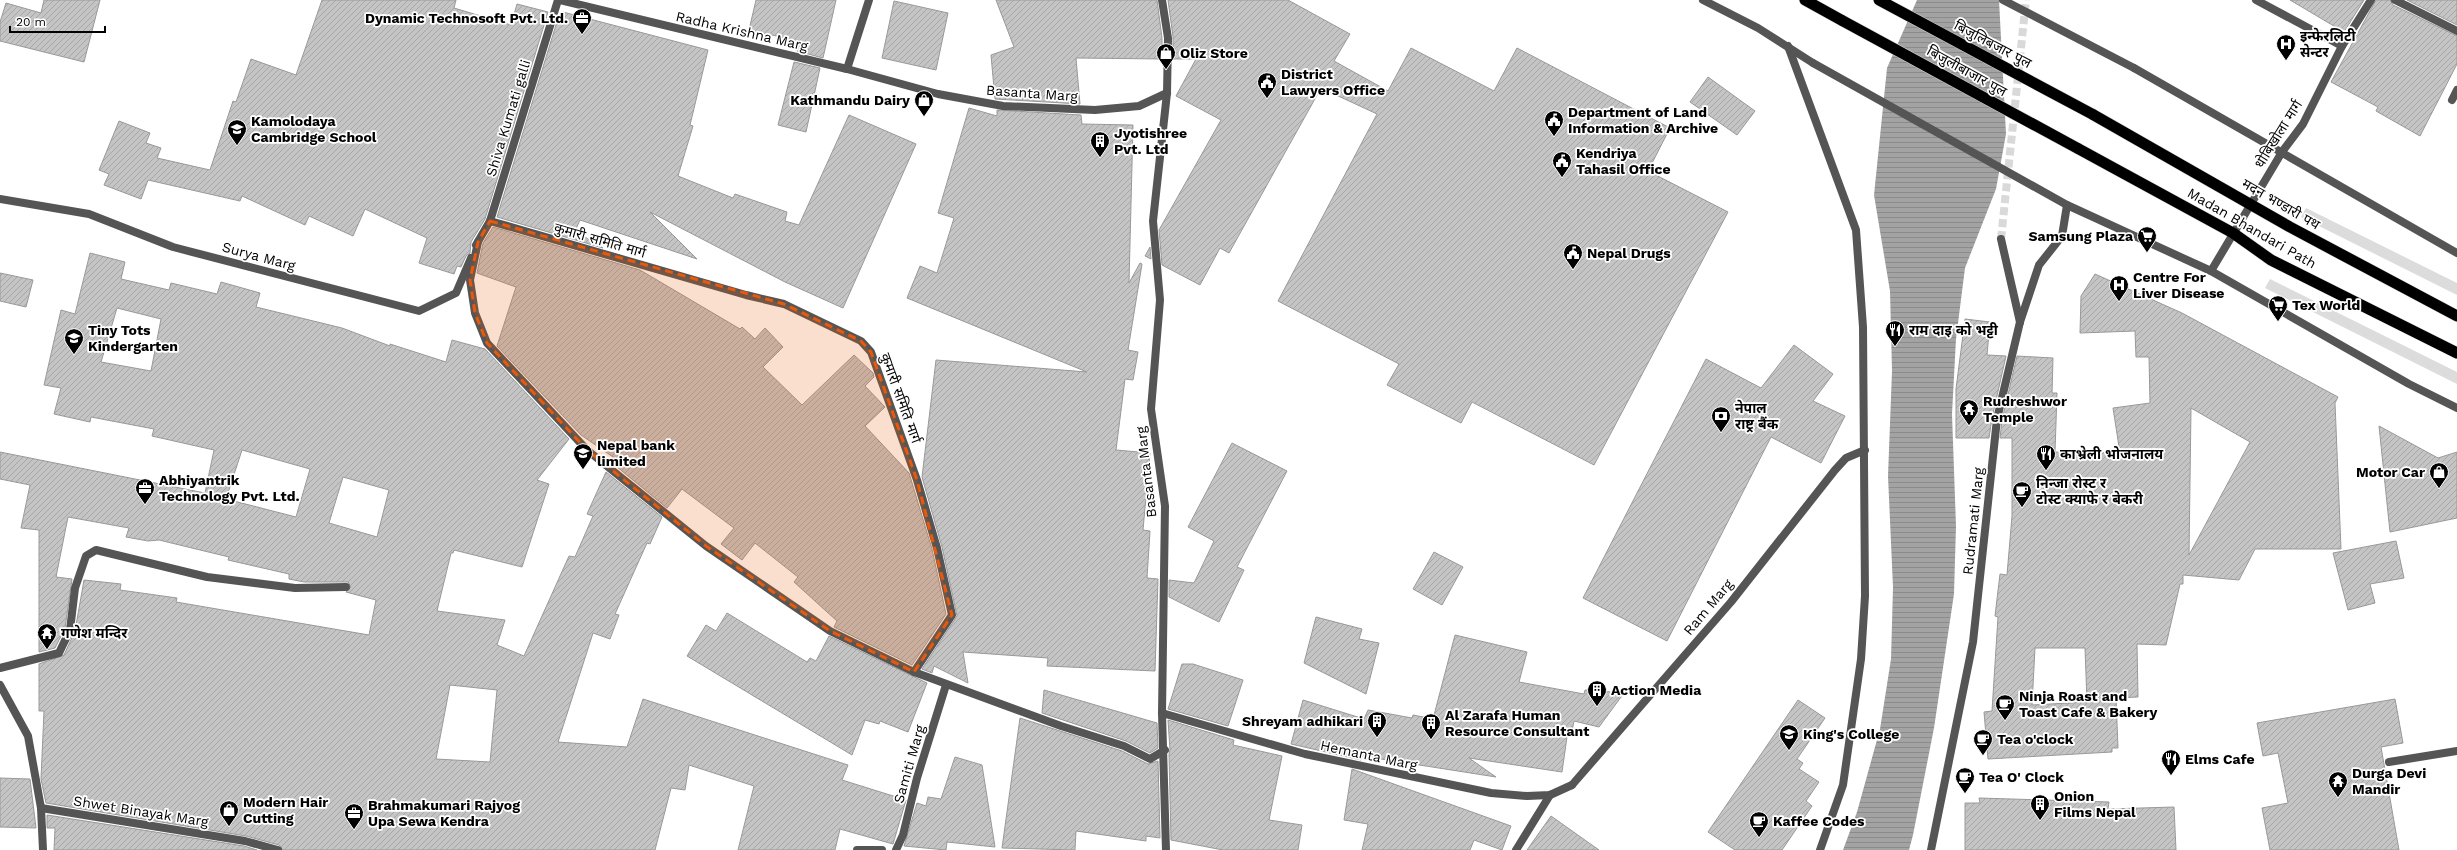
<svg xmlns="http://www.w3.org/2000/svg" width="2457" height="850" viewBox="0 0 2457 850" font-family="'Work Sans','Noto Sans Devanagari',sans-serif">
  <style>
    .green { fill: #dcdcdc }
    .water { fill: url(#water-rules) }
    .building { fill: url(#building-hatch); stroke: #999; fill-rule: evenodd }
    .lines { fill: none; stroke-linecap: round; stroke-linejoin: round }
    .tertiary-tunnel { stroke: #d9d9d9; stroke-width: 8; stroke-dasharray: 8 4; stroke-linecap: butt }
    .trunk-casing { stroke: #dbdbdb; stroke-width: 12 }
    .service { stroke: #555; stroke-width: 8 }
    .minor { stroke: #555; stroke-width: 8 }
    .tertiary { stroke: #555; stroke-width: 8 }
    .trunk { stroke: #000; stroke-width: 11 }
    .trunk-bridge-casing { stroke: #dbdbdb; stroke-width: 12; stroke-linecap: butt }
    .tertiary-bridge { stroke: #555; stroke-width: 8 }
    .trunk-bridge { stroke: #000; stroke-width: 11 }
    .marked { fill: #e8590c; fill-opacity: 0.2; stroke: #e8590c; stroke-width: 3; stroke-dasharray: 8 5; stroke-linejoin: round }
    .labels { text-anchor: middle; stroke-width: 3.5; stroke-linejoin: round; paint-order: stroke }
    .poi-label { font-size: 14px; font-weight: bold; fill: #000; stroke: #fff; text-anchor: start }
    .street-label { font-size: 14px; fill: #000; stroke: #fff }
  </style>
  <defs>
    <pattern id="water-rules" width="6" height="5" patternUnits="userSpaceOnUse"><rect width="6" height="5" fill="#a3a3a3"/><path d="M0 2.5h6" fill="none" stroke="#8b8b8b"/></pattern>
    <pattern id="building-hatch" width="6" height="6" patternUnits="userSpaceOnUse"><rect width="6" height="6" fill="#c4c4c4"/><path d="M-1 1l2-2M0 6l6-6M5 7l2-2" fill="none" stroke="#a7a7a7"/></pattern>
  </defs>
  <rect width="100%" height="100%" fill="#fff"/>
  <!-- green -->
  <g class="green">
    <path d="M2306,208l151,75v12l-156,-78z"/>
    <path d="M2270,279l187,93v12l-192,-96z"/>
  </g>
  <!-- water -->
  <path class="water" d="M1917,0h82l7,134 -10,55 -31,79 -9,71 -4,75 4,112 -2,68 -20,134 -21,107 -4,15h-66l14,-38 23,-83 11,-70 2,-72 -5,-111 4,-105 -2,-80 -16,-96 13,-127z"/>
  <!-- building -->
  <g class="building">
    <path d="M44,0h56l-16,62 -84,-21v-19l6,-19 35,10z"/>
    <path d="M322,0h134l-2,8 57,17 6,-21 31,8 -63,207 -14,23 -1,11 -4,3 -5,11 -4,-1 -3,8 -35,-11 8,-25 -62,-29 -12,27 -44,-20 -4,9 -63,-29 -2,5 -92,-21 -7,19 -37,-14 5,-11 -10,-4 20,-49 31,12 -4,10 15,5 -4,10 53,12 23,-69 3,1 15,-43 45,16z"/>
    <path d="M756,0h80l-13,58 -26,-7 2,-10 -50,-11z"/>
    <path d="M996,0h161l5,38v21l-86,-1 4,46 -85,-5 -4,-44 23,-8z"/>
    <path d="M1168,0h120l62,34 -16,27 54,30 23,-43 83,43 23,-43 153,80 -22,43 80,41 -134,253 -122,-63 -11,21 -74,-38 12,-21 -121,-63 99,-187 -56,-26 -92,165 -9,-5 -20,37 -38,-20 -3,-35 62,-110 -45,-24 20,-37h-23v-22z"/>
    <path d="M2290,0h74l-20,32z"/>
    <path d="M2376,0h14l3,5 64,31v28l-37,72 -44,-25 2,-4 -47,-25z"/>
    <path d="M2407,0h50v25z"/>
    <path d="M894,1l54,12 -12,57 -54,-12z"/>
    <path d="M563,12l145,38 -18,75 3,1 -15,50 55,22 2,-4 52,18 -2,9 14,4 50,-110 67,29 -73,164 -58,-26 -135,-70 47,47 -117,-39 -5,11 28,17 -106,-31 62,-202 3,1z"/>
    <path d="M794,62l26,6 -14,64 -28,-7z"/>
    <path d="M1708,77l47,34 -18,24 -47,-33z"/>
    <path d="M969,108l28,8v-6l84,5 1,9 51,1 -4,158 11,-20 2,1 -14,86 10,2 -5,28 -8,-1 -9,71 34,3 -7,77 7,1 -3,47 11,1 -3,92 -108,-5 1,-8 -85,-6 5,31 -34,-17 -2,7 -10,-4 35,-53 -15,-69 -20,-70 14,-117 151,12 -180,-74 13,-32 17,7 17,-55 -16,-5z"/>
    <path d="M493,227l147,43 100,59 2,-2 13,12 10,-11 18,19 -20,20 39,38 52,-50 19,18 1,4 -9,9 20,21 -20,19 44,47 23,76 14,65 -34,51 -78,-38 3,-6 -43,-39 4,-5 -43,-34 -13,17 -21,-16 13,-16 -52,-39 -15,19 -56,-46 2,-5 -32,-22 -84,-89 19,-59 -39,-14 6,-30z"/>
    <path d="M1150,247l1,12 -6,-3z"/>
    <path d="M90,253l35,9 -4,17 48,11 2,-7 46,11 4,-12 39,11 -4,14 86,21 48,18v-2l56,18 6,-22 33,9 84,90 -32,41 12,4 -27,83 -68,-17 -1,3h-2l-14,58 68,9 -8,25 27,11 45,-100 6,1 18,-41 -6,-2 19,-42 56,45 -12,27 -3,-1 -32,71 4,1 -9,24 -17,-6 -35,109 69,5 16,-48 205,66 -6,15 64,20 -13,44 -53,-15 -5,21h-97l16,-64 -65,-21 -4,25 -14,-2 -16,62h-372l-4,-5 -33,-9 -200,-33 -5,-24 3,-68h-5v-47l25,-9 11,-24 9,-51 37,4 -1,6 57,8 -1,4 193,33 7,-35 -30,-8 5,-5 -3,-5h-44l-15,-3v-5l-61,-14 1,-3 -70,-17 -11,1 -22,-4 3,-9 -61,-11 -12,60 16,2 -7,49 -10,20 -16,4v-122l-18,-2 9,-43 -30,-6v-27l205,41 9,-43 -62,-14 2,-7 -63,-12 -1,5 -36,-8 7,-26 -17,-3 17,-75 14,4zM117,308l44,11 -10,52 -50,-9zM242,450l68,19 -14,48 -70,-18zM343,477l46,13 -12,47 -48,-14zM450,685l47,5 -7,72 -54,-3z"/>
    <path d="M0,273l33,7 -7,27 -26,-6z"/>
    <path d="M2095,274l87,39 156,84 -3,6 6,146h-86l-16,31 -56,-5v9h-3l-14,61 -29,-1 1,53 -22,1 2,50h-6v4l-124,7 -4,-47 8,-1 6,-94 -3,-1 5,-42 7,1 5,-59v-78h-12l2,-18 15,-64 36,2 -1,35h5l-2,59 65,1 -7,-45 37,-5 -1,-46h-13l-1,-26 -55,2 1,-37zM2191,408l59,34 -61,113zM2035,648h50l2,54 -55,3z"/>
    <path d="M1965,319l25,3 -3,33 19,1 -14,62 -3,20h-33v-49z"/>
    <path d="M1794,345l39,29 -20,27 32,15 -24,47 -50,-26 -104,204 -84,-43 123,-239 55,29z"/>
    <path d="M2379,426l59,32 19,-6v66l-67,14z"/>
    <path d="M1232,443l55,28 -50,96 7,3 -25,52 -50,-25v-17l25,3 20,-42 -26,-14z"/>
    <path d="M2396,541l8,37 -34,6 5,19 -27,7 -15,-57z"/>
    <path d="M1434,552l29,15 -21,38 -29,-16z"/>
    <path d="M727,613l80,49 3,-4 6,3 13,-25 98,47 -19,49 -28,-11 -1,3 -14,-4 -13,35 -165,-99 19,-31 10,6z"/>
    <path d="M1316,617l46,12 -3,10 20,4 -13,51 -62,-31z"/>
    <path d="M1455,635l72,17 -8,30 65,12 1,-4 39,3 -25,34 -25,-6 -2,10 -4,-1 -6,42 -93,-14 27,19 -134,-21 -1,4 -70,-16 12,-44 61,19 4,-9 44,8 1,-3 20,4z"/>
    <path d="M1182,664h11l50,16 -15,46 -60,-17z"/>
    <path d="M1044,690l113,33 1,25 -8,5 -24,-12 -84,-28z"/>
    <path d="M2395,699l8,44 -22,4 18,103h-129l-8,-42 26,-5 -10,-50 -15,3 -6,-33z"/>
    <path d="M1798,700l27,18 -28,41 6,4 -4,6 20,13 -13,19 6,5 -30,44h-47l-27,-18z"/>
    <path d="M1020,718l102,33 26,13 10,-3 2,77 -14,-2v5l-70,-10 -1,19 -73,-2z"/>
    <path d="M1168,720l66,20 -1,5 49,11 -13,64 33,5 -4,25h-75l-52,-10 -2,-86 1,-4z"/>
    <path d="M955,757l27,8 13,82 -48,-5 -1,8 -42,-4 13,-43 9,3 2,-9 13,2z"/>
    <path d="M1352,769l159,57 -9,24 -28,-10 -4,10h-108l6,-26 -24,-4z"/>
    <path d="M0,778l30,1 6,49 -36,-1z"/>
    <path d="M1979,798l130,4 -1,7 66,-2 2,43h-211v-47h15z"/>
    <path d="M47,815l197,31 13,4h-203l1,-22h-8z"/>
    <path d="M1551,816l48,34h-72z"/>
  </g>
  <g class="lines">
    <!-- tertiary-tunnel -->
    <path class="tertiary-tunnel" d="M2001,239l25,-239"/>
    <!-- trunk casing -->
    <g class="trunk-casing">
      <g id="trunk">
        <path d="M1805,0l38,21"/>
        <path d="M2092,114l198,113 167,89"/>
        <path d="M2077,148l156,85 38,27 186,93"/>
      </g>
    </g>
    <!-- service -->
    <g class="service">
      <path d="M1162,713l143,41 186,39 36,3 23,-1 22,-10"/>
      <path d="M2389,762l68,-11"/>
      <path d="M1516,850l34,-55"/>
    </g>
    <!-- minor -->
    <g class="minor">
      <path d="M560,0l287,69 91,25 65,12 92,4 44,-4 28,-13"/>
      <path d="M1162,0l6,38 -1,55 -14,128 7,79 -9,109 14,97 -3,207 4,137"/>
      <path d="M2256,0l86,46"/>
      <path d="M2395,0l62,31"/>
      <path d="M1788,46l68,184 7,97 2,269 -4,63 -18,126 -23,65"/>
      <path d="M847,69l22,-69"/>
      <path d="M2452,100l5,-10"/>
      <path d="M0,199l89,15 84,33 246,64 37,-18 15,-35"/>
      <path d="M490,221l256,74 38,9 77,37 10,11 46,128 20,68 15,67 -38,57"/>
      <path d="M478,242l-8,38 5,33 12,30 100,107 119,96 124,85 84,41 147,54 63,20 26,13 15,-9"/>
      <path d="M476,245l14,-24 68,-221"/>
      <path d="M2211,271l71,-119 21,-28 39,-78 29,-46"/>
      <path d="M0,668l59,-15 11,-23 5,-42 11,-32 10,-6 111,27 88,11 51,-1"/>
      <path d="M0,685l28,51 13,72 2,42"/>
      <path d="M1572,785l159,-183 104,-132 11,-12 19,-8"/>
      <path d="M41,808l204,33 33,9"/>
      <path d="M857,850h25"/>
      <path d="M896,850l7,-15 14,-57 29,-93"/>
    </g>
    <!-- tertiary -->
    <g class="tertiary">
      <path d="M1703,0l55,28 55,35"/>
      <path d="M2134,68l323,185"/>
      <path d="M2001,239l19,83"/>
      <path d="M1931,850l42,-208 24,-223 23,-97 19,-57 23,-29 5,-31 144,66 198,113 48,24"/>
    </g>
    <!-- trunk -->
    <use href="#trunk" class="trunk"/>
    <!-- trunk-bridge casing -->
    <g class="trunk-bridge-casing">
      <g id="trunk-bridge">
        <path d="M1879,0l213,114"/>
        <path d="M1843,21l234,127"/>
      </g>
    </g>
    <!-- tertiary-bridge -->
    <g class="tertiary-bridge">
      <path d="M2003,0l131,68"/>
      <path d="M1813,63l254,142"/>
    </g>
    <!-- trunk-bridge -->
    <use href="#trunk-bridge" class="trunk-bridge"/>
  </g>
  <!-- marked area -->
  <path class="marked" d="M490,221l294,83 77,37 10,11 46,128 35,135 -38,57 -84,-41 -124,-85 -119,-96 -100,-107 -12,-30 -5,-33 8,-38z"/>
  <!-- icons -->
  <defs>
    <g id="office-pin" transform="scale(1)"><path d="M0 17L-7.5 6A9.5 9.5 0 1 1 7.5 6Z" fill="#000" stroke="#fff"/><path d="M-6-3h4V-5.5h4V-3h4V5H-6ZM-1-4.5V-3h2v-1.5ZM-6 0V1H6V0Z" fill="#fff"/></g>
    <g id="hospital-pin" transform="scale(1)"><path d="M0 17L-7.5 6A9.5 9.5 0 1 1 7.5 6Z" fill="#000" stroke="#fff"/><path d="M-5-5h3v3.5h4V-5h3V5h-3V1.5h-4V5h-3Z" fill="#fff"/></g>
    <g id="shop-pin" transform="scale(1)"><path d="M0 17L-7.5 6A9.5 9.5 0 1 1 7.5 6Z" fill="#000" stroke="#fff"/><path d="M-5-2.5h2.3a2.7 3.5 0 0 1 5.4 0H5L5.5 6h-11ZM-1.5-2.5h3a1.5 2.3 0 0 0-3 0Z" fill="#fff"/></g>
    <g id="civic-pin" transform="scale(1)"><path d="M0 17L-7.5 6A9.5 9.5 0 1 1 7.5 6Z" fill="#000" stroke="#fff"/><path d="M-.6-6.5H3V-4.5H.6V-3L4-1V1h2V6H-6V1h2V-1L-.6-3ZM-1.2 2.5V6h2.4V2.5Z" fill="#fff"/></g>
    <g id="school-pin" transform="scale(1)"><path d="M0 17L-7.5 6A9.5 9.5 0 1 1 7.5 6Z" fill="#000" stroke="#fff"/><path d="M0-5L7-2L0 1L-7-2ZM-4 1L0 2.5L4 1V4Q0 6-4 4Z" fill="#fff"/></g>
    <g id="building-pin" transform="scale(1)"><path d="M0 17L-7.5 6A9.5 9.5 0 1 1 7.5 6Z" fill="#000" stroke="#fff"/><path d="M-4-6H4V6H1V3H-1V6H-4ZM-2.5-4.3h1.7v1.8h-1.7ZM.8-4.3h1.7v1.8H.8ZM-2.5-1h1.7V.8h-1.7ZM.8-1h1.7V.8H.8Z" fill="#fff"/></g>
    <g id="supermarket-pin" transform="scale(1)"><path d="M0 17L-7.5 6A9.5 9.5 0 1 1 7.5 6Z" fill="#000" stroke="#fff"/><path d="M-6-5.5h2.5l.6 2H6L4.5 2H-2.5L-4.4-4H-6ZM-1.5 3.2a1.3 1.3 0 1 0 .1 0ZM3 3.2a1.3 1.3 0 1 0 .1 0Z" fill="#fff"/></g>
    <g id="restaurant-pin" transform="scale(1)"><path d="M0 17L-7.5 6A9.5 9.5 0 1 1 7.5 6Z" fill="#000" stroke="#fff"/><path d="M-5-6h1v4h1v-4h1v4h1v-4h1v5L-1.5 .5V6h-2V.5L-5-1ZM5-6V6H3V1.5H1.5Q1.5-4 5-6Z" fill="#fff"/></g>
    <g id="temple-pin" transform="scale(1)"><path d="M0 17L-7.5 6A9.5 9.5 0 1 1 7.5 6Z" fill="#000" stroke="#fff"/><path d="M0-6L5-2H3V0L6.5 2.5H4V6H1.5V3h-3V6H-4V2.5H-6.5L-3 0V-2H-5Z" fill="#fff"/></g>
    <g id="bank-pin" transform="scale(1)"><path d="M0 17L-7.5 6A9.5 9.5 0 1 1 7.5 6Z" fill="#000" stroke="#fff"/><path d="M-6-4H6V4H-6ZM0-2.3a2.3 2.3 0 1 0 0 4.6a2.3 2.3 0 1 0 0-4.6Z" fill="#fff"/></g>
    <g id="university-pin" transform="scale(1)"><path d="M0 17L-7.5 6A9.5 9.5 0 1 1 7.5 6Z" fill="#000" stroke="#fff"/><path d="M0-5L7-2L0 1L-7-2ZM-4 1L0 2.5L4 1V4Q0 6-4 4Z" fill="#fff"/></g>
    <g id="cafe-pin" transform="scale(1)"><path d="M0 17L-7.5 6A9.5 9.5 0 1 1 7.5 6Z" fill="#000" stroke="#fff"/><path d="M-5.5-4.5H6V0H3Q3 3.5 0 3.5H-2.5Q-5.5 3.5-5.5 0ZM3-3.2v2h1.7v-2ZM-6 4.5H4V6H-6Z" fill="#fff"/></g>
  </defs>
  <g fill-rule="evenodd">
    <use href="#office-pin" x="582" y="18"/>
    <use href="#hospital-pin" x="2286" y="44"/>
    <use href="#shop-pin" x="1166" y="53"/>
    <use href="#civic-pin" x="1267" y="82"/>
    <use href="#shop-pin" x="924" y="100"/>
    <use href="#civic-pin" x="1554" y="120"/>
    <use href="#school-pin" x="237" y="129"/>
    <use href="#building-pin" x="1100" y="141"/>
    <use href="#civic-pin" x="1562" y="161"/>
    <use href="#supermarket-pin" x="2147" y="236"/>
    <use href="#civic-pin" x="1573" y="253"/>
    <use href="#hospital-pin" x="2119" y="285"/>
    <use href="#supermarket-pin" x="2278" y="305"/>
    <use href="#restaurant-pin" x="1895" y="330"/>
    <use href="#school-pin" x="74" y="338"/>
    <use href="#temple-pin" x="1969" y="409"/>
    <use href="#bank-pin" x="1721" y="416"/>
    <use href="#university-pin" x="583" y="453"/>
    <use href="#restaurant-pin" x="2046" y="454"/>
    <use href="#shop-pin" x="2439" y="472"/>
    <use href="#office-pin" x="145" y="488"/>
    <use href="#cafe-pin" x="2022" y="491"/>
    <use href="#temple-pin" x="47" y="633"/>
    <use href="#building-pin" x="1597" y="690"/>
    <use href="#cafe-pin" x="2005" y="704"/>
    <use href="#building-pin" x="1377" y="721"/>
    <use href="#building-pin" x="1431" y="723"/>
    <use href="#university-pin" x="1789" y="734"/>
    <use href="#cafe-pin" x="1983" y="739"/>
    <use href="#restaurant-pin" x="2171" y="759"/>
    <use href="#cafe-pin" x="1965" y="777"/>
    <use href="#temple-pin" x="2338" y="781"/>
    <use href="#building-pin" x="2040" y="804"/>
    <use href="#shop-pin" x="229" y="810"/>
    <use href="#office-pin" x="354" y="813"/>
    <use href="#cafe-pin" x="1759" y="821"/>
  </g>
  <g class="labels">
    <!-- poi labels -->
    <g class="poi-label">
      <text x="568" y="23" text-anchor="end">Dynamic Technosoft Pvt. Ltd.</text>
      <text x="2300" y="41">इन्फेरलिटी<tspan x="2300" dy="16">सेन्टर</tspan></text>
      <text x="1180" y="58">Oliz Store</text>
      <text x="1281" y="79">District<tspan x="1281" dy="16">Lawyers Office</tspan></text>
      <text x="910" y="105" text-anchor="end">Kathmandu Dairy</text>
      <text x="1568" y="117">Department of Land<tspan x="1568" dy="16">Information &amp; Archive</tspan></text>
      <text x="251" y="126">Kamolodaya<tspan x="251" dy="16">Cambridge School</tspan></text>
      <text x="1114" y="138">Jyotishree<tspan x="1114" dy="16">Pvt. Ltd</tspan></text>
      <text x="1576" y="158">Kendriya<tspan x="1576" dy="16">Tahasil Office</tspan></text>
      <text x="2133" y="241" text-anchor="end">Samsung Plaza</text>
      <text x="1587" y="258">Nepal Drugs</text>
      <text x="2133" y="282">Centre For<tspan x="2133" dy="16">Liver Disease</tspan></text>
      <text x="2292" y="310">Tex World</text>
      <text x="88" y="335">Tiny Tots<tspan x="88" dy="16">Kindergarten</tspan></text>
      <text x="1909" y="335">राम दाइ को भट्टी</text>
      <text x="1983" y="406">Rudreshwor<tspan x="1983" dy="16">Temple</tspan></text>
      <text x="1735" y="413">नेपाल<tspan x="1735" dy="16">राष्ट्र बैंक</tspan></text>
      <text x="597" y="450">Nepal bank<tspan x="597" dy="16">limited</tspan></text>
      <text x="2060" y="459">काभ्रेली भोजनालय</text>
      <text x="2425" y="477" text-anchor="end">Motor Car</text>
      <text x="159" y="485">Abhiyantrik<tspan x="159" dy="16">Technology Pvt. Ltd.</tspan></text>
      <text x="2036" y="488">निन्जा रोस्ट र<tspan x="2036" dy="16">टोस्ट क्याफे र बेकरी</tspan></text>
      <text x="61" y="638">गणेश मन्दिर</text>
      <text x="1611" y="695">Action Media</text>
      <text x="2019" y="701">Ninja Roast and<tspan x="2019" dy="16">Toast Cafe &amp; Bakery</tspan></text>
      <text x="1445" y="720">Al Zarafa Human<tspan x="1445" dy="16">Resource Consultant</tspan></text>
      <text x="1363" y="726" text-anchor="end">Shreyam adhikari</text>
      <text x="1803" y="739">King's College</text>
      <text x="1997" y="744">Tea o'clock</text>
      <text x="2185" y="764">Elms Cafe</text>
      <text x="2352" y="778">Durga Devi<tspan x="2352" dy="16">Mandir</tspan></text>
      <text x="1979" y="782">Tea O' Clock</text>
      <text x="2054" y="801">Onion<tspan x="2054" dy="16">Films Nepal</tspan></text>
      <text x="243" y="807">Modern Hair<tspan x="243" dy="16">Cutting</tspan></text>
      <text x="368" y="810">Brahmakumari Rajyog<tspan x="368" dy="16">Upa Sewa Kendra</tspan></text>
      <text x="1773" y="826">Kaffee Codes</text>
    </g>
    <!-- street labels -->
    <g class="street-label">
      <text transform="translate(742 31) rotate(13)" y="5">Radha Krishna Marg</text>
      <text transform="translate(1993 44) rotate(28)" y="5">बिजुलिबजार पुल</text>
      <text transform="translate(1967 71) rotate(29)" y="5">बिजुलीबाजार पुल</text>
      <text transform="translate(1032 93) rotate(4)" y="5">Basanta Marg</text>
      <text transform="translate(508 118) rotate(-73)" y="5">Shiva Kumati galli</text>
      <text transform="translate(2278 134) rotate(-58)" y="5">धोबिखोला मार्ग</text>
      <text transform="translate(2281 204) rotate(30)" y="5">मदन भण्डारी पथ</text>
      <text transform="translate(2252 228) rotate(30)" y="5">Madan Bhandari Path</text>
      <text transform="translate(600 240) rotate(16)" y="5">कुमारी समिति मार्ग</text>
      <text transform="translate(259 256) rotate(15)" y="5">Surya Marg</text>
      <text transform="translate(901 398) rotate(70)" y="5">कुमारी समिति मार्ग</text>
      <text transform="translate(1146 472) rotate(-97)" y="5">Basanta Marg</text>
      <text transform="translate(1973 521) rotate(-84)" y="5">Rudramati Marg</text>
      <text transform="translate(1708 607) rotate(-50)" y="5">Ram Marg</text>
      <text transform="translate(1369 755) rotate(12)" y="5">Hemanta Marg</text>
      <text transform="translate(909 764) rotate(-74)" y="5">Samiti Marg</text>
      <text transform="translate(141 811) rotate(9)" y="5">Shwet Binayak Marg</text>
    </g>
  </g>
  <!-- scale -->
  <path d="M10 26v6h95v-6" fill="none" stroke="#000000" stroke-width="2"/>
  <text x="16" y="26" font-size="12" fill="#000000" stroke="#ffffff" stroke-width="3" paint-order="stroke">20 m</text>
</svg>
